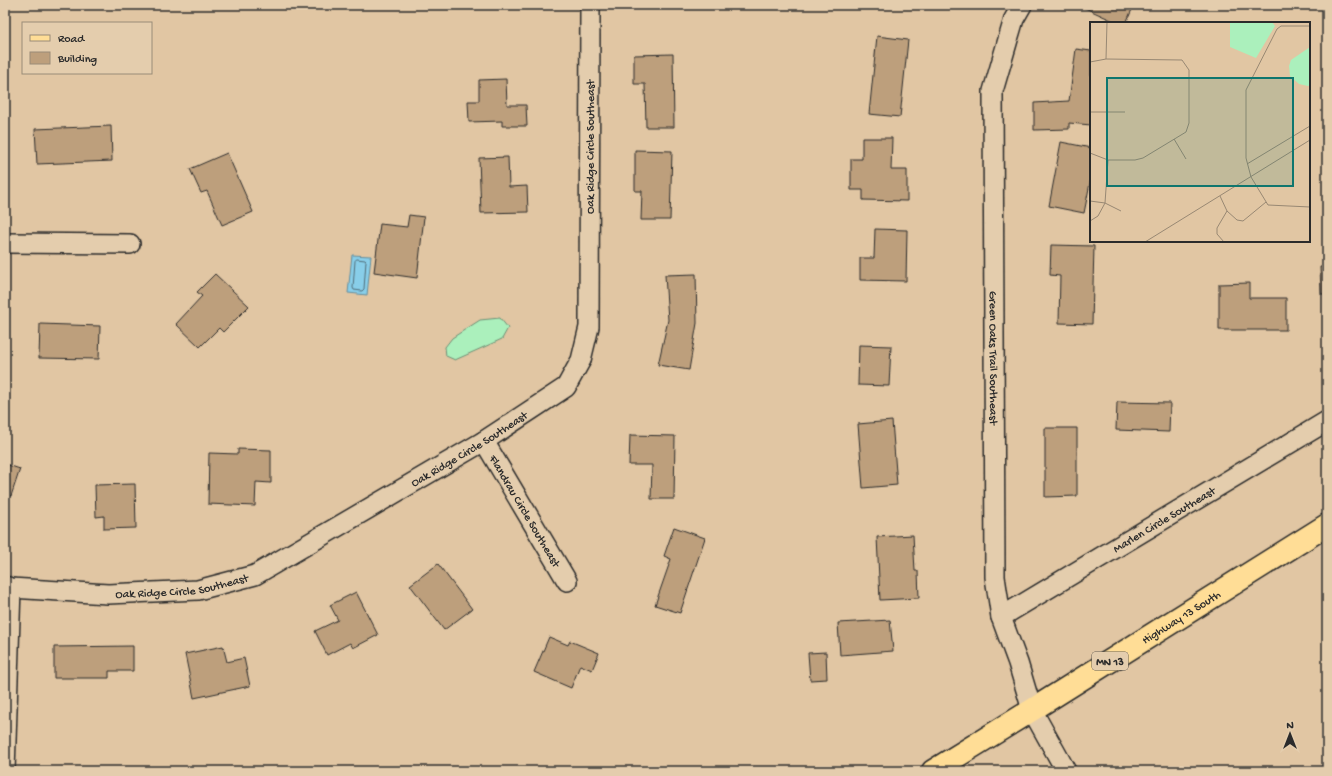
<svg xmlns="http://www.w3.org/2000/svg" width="1332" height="776" viewBox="0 0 1332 776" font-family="'Gochi Hand',sans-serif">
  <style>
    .green { fill: #abf0bc; stroke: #6b8e74 }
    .water { fill: #88cee9; stroke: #638d9d }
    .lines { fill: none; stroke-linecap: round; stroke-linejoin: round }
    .shore { stroke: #506c77; stroke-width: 1 }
    .building { fill: #bd9f7c; stroke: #2b2b2b }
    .minor-casing { stroke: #2b2b2b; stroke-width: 22 }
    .primary-casing { stroke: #2b2b2b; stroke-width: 25 }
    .minor { stroke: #e4cdad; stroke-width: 19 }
    .primary { stroke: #ffdd96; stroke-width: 22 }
    .labels { text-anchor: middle; stroke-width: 3; stroke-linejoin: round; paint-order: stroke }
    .shield { fill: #e4cdad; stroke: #625c52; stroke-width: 1 }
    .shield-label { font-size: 11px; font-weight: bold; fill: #2b2b2b }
    .street-label { font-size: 12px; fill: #2b2b2b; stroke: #e4cdad }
    .inset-road { fill: none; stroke: #988873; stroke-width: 1 }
    .view { fill: #0f766e; fill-opacity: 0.15; stroke: #0f766e; stroke-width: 2 }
    .inset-edge { fill: none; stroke: #2b2b2b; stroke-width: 2 }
  </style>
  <rect width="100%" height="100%" fill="#e1c6a3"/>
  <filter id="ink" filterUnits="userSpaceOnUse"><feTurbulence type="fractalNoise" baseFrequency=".025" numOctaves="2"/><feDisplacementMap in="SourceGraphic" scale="8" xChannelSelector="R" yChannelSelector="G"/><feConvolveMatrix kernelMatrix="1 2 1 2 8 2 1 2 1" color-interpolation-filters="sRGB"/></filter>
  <g filter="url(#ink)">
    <!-- green -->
    <path class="green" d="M500,318l8,10 -6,11 -47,21 -9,-4 -1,-9 7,-9 28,-18z"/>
    <!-- water -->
    <path class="water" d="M352,255l19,1 -4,39 -19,-2z"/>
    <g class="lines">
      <!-- shore -->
      <path class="shore" d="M357,259l8,1 1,1 -2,28 -2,2 -8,-1 -1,-2 2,-27z"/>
    </g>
    <!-- building -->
    <g class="building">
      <path d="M1086,5h48l-8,18h-8l-33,-15z"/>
      <path d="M877,36l31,4 -8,77 -31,-3z"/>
      <path d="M1076,49l15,2v74l-22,-2v6l-35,1v-27l35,-2z"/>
      <path d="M673,54l1,73h-28l-1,-43h-11v-29z"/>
      <path d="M506,79l1,26h19l1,21h-25v-5l-33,1 -1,-21h11v-21z"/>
      <path d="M111,126l1,35 -75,3 -2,-35z"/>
      <path d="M862,138h30l-1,32h16v31l-44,-1v-10h-12v-31h11z"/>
      <path d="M1061,142l30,6v30l-7,35 -35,-7z"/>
      <path d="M635,150l37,1 -2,69h-29l1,-29h-7z"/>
      <path d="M227,153l26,59 -31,13 -15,-34 -6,2 -11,-24z"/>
      <path d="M508,157l1,30 18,-1 1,26 -47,1 -2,-55z"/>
      <path d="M409,215l15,2 -7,61 -43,-6 6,-48 27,3z"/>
      <path d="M875,229l32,1 -1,51 -46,-1v-22h14z"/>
      <path d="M1051,245l43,1 -2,78 -33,-1 1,-47 -10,-1z"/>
      <path d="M1320,267h7v27h-6z"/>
      <path d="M215,274l34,32 -26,26 -4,-4 -19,19 -24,-23 26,-28 -5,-4z"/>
      <path d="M696,274l1,49 -8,47 -31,-5 10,-45 -3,-45z"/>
      <path d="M1249,283v15h37v32h-67v-46z"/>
      <path d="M40,324l60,2 -1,33 -60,-1z"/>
      <path d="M859,345l32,1 -2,40 -31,-1z"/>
      <path d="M1117,402l53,1 -1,29 -53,-2z"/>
      <path d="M892,421l5,64 -34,3 -5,-64z"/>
      <path d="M1045,428h32v68l-32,1z"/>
      <path d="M630,435l45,1 -1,63h-23l1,-34h-23z"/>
      <path d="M238,449l33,1v33l-15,-1 -1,24 -47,-2 1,-51 29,1z"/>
      <path d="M5,464l15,5 -9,27 -6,-2z"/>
      <path d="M135,484l1,44 -32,1v-13l-8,1 -1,-32z"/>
      <path d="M674,527l31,11 -25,75 -25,-8 16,-46 -7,-3z"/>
      <path d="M913,535l2,36h3l1,27 -39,2 -3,-63z"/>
      <path d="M438,564l34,45 -28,21 -34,-45z"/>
      <path d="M356,592l22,43 -25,13 -3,-5 -23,12 -12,-24 23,-11 -8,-15z"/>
      <path d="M890,620l3,31 -53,4 -2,-32z"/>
      <path d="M549,637l19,8 2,-4 29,12 -7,17 -12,-5 -9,23 -37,-16z"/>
      <path d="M133,646v25h-24v7h-55v-31z"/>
      <path d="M223,646l4,16 17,-4 6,28 -56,12 -9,-44z"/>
      <path d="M826,652l1,27 -17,1 -2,-27z"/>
    </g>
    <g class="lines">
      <!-- minor casing -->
      <g class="minor-casing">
        <g id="minor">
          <path id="s1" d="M1022,5l-8,14 -21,72 2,486 6,40 17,46 14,47 34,61"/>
          <path d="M5,243l125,1"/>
          <path id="s2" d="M484,441l83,140"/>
          <path id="s3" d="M5,586l6,2 97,6 90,-4 57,-15 229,-134 82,-54 15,-27 8,-33 1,-322"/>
          <path id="s4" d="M1001,617l326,-196"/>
          <path d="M5,771l6,-183"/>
        </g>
      </g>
      <!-- primary casing -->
      <g class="primary-casing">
        <g id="primary">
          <path id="s5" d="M933,771l99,-61 295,-185"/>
        </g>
      </g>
      <!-- minor -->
      <use href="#minor" class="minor"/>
      <!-- primary -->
      <use href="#primary" class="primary"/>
    </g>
  </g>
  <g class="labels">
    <!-- shield labels -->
    <rect class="shield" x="1092" y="652" width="36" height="18" rx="3"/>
    <g class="shield-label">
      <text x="1110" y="665">MN 13</text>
    </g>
    <!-- street labels -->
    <g class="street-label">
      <text dy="4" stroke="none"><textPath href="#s3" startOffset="861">Oak Ridge Circle Southeast</textPath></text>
      <text dy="4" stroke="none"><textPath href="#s1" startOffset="358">Green Oaks Trail Southeast</textPath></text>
      <text dy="4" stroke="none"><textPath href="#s3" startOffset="501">Oak Ridge Circle Southeast</textPath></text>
      <text dy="4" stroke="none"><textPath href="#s2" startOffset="81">Flandrau Circle Southeast</textPath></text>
      <text dy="4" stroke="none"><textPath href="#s4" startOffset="190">Marlen Circle Southeast</textPath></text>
      <text dy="4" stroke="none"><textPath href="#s3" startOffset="178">Oak Ridge Circle Southeast</textPath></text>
      <text dy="4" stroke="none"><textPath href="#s5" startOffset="292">Highway 13 South</textPath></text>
    </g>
  </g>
  <!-- overview -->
  <g transform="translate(1090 22)">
    <rect width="220" height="220" fill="#e1c6a3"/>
    <path d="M140,0h42l3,4 -19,32 -26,-11zM220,25v38l-2,1 -9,-2 -9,-8 -1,-10 2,-6z" fill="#abf0bc"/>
    <path class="inset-road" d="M220,4h-29l-4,3 -31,61v68l5,19 17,28 42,2M16,37l1,-37M0,40l16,-3 76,1 7,10v53l-3,9 -43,26 -8,2h-27l-18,-7M0,90h35M84,117l12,20M157,142l63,-38M130,174l7,15 10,9 6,1 23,-19M0,179l15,2 16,8M0,199l8,-5 7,-13 3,-43M55,220l165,-102M134,220l-7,-8v-6l10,-17"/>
    <path class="view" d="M17,56h186v108h-186z"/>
    <rect width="220" height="220" class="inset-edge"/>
  </g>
  <!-- margin -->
  <rect width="1332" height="776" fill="none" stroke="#e4cdad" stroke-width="20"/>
  <rect x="10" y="10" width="1312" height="756" fill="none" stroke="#2b2b2b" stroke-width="1.5" filter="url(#ink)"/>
  <!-- legend -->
  <rect x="22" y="22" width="130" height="52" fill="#e4cdad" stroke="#9a8c79"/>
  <rect x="30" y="35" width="20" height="6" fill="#ffdd96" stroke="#9a8c79"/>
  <text x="58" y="42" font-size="12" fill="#2b2b2b">Road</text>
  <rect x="30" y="52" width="20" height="12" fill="#bd9f7c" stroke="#9a8c79"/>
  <text x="58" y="62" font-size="12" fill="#2b2b2b">Building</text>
  <!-- north arrow -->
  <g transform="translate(1290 734)" stroke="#e4cdad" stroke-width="3" paint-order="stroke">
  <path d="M0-3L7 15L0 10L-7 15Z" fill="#2b2b2b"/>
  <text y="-6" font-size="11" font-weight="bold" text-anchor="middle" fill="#2b2b2b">N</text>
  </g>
</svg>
